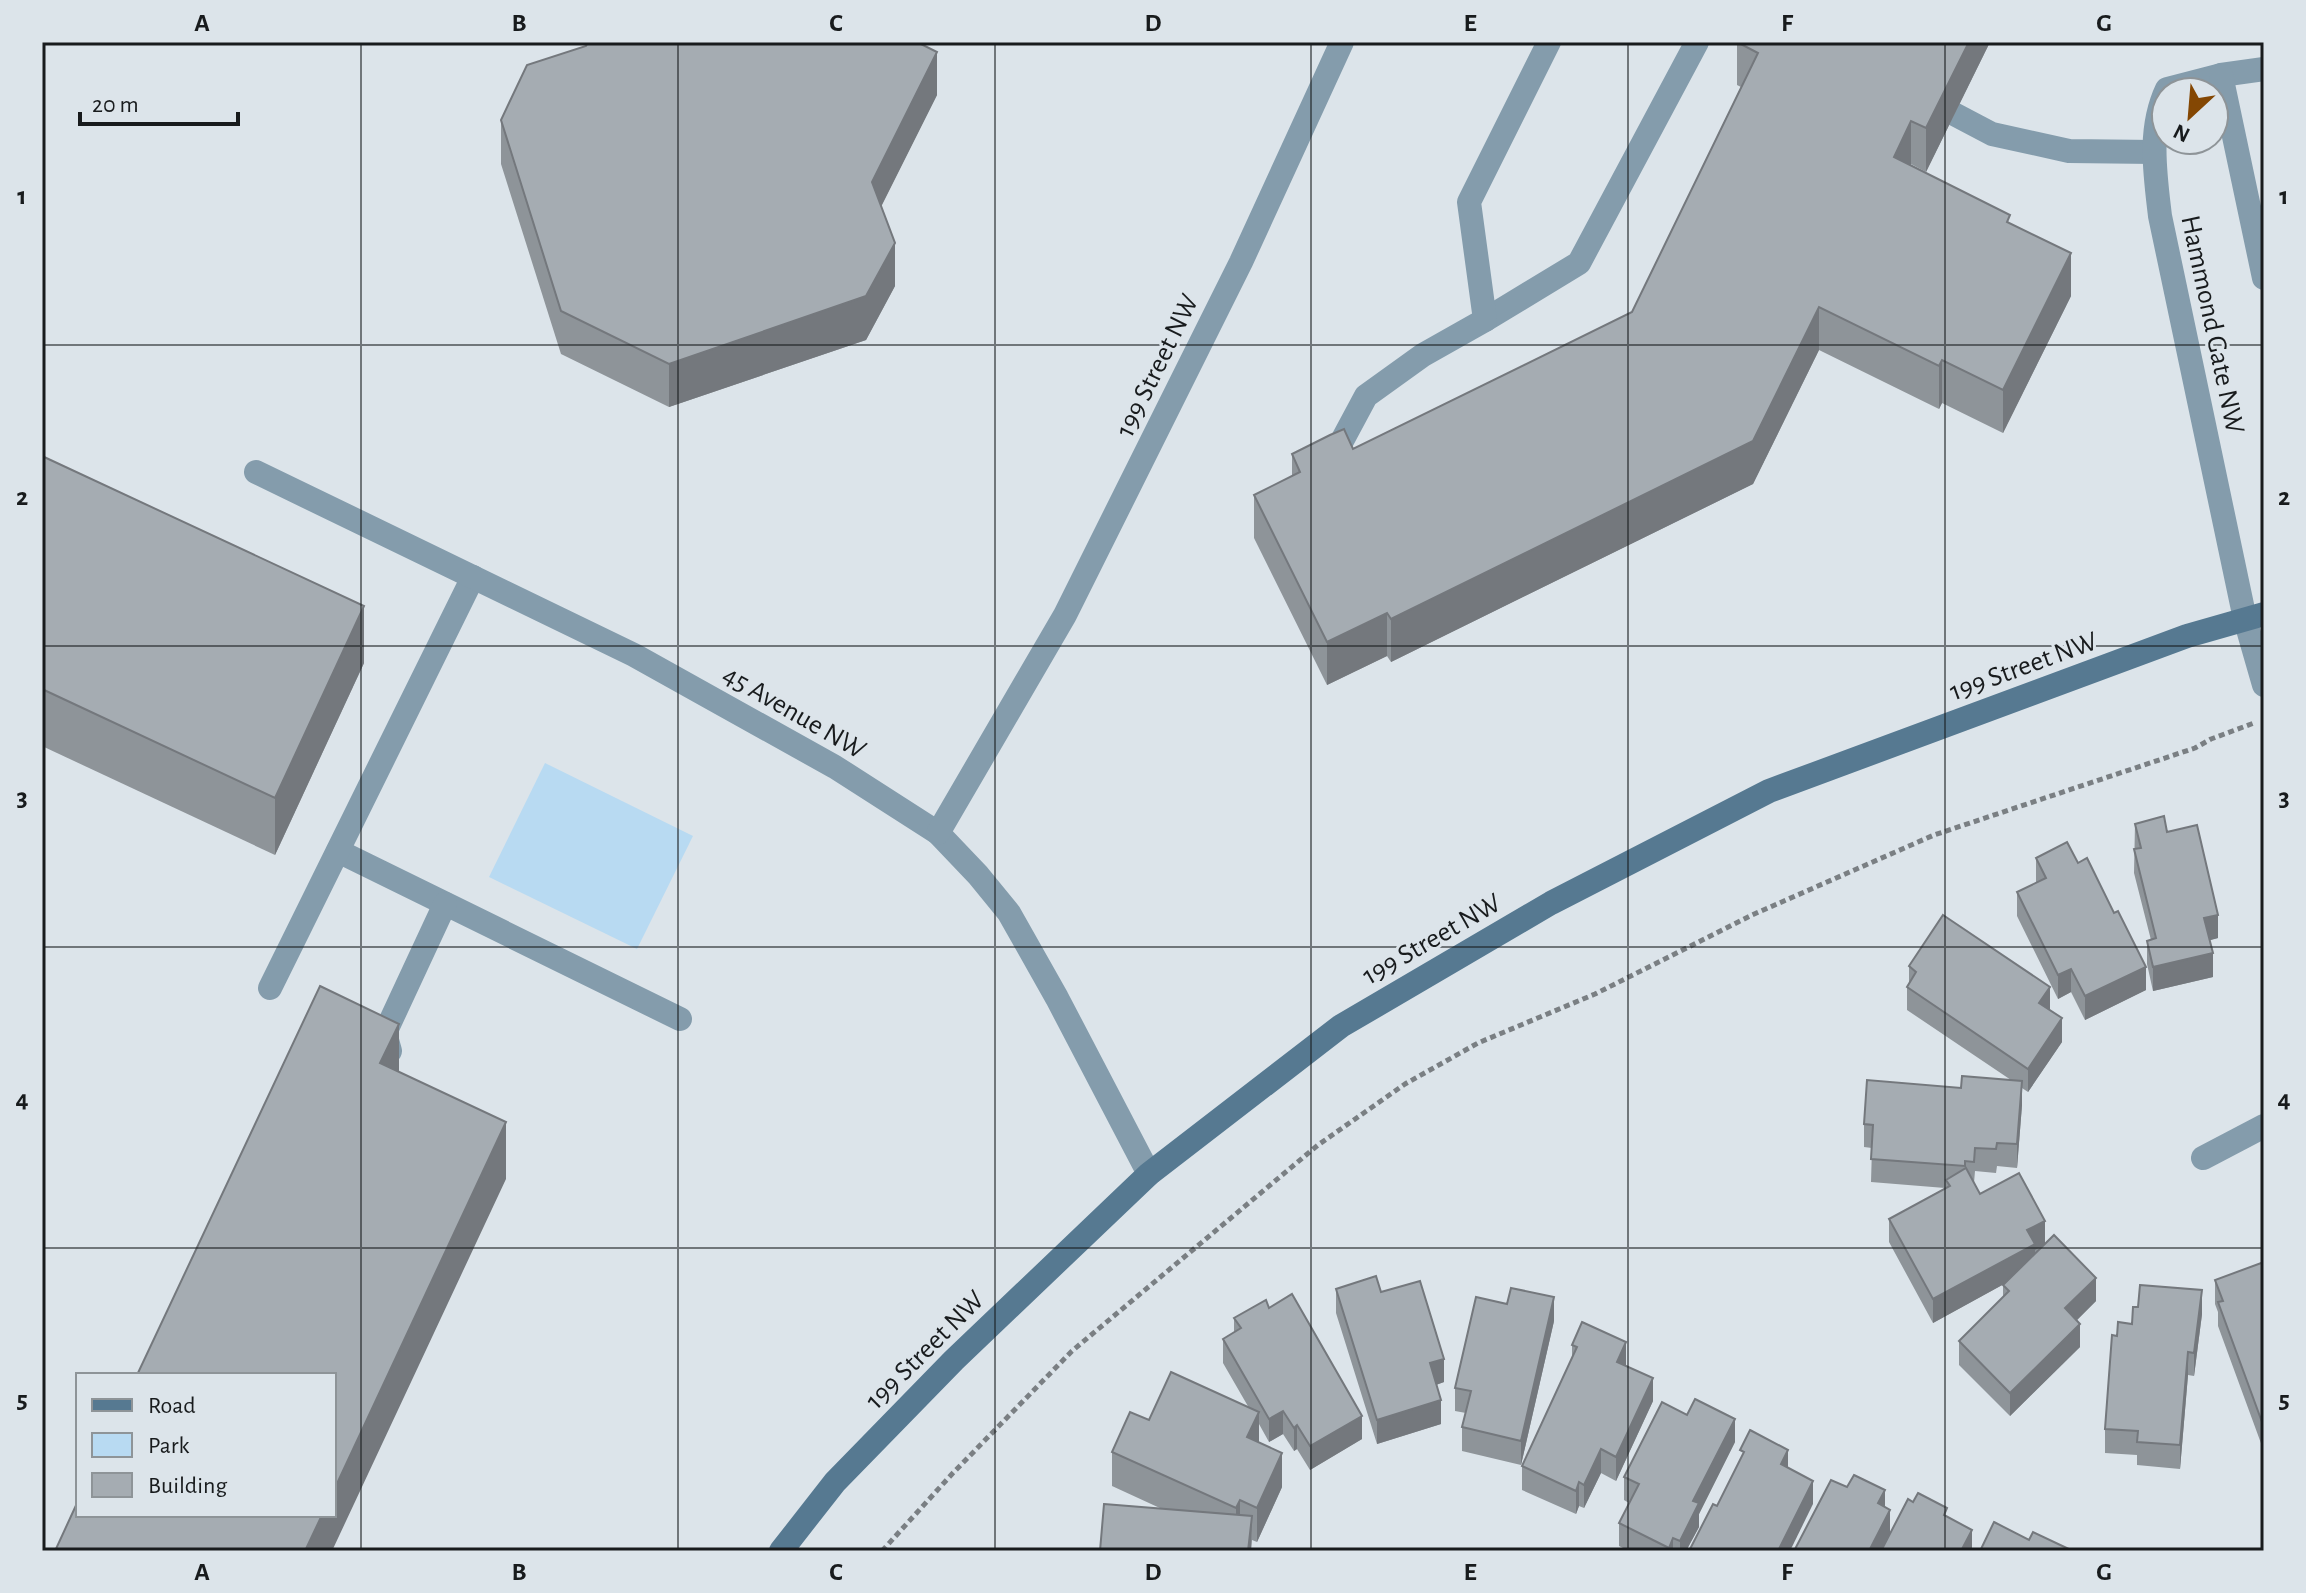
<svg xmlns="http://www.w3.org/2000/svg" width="2306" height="1593" viewBox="0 0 2306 1593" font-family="'Alegreya Sans',sans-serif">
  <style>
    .green { fill: #b8daf2 }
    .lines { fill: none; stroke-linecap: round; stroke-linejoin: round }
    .path { stroke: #7a7f83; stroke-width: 5; stroke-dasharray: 6 4; stroke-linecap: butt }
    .lane { stroke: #849cac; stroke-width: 24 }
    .street { stroke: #849cac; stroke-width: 24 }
    .secondary { stroke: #567991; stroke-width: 24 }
    .wall { fill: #8e9499 }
    .shaded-wall { fill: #74787d }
    .building { fill: #a5acb2; stroke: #74787d; stroke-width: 2 }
    .grid { fill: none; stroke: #181b1d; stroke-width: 2; stroke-opacity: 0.55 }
    .labels { text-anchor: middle; stroke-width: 6; stroke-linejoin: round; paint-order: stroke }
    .street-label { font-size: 28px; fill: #181b1d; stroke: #dce4ea }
    .neatline { fill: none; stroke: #181b1d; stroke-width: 3 }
    .grid-label { font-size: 26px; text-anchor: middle; font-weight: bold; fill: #181b1d }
  </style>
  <rect width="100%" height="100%" fill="#dce4ea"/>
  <!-- green -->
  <path class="green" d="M545,763l148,73 -56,113 -148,-72z"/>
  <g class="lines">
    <!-- path -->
    <path class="path" d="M882,1551l70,-77 120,-123 246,-206 87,-61 73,-41 117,-49 157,-79 182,-80 261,-87 16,-9 43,-16"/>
    <!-- lane -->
    <g class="lane">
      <path d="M1954,114l38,20 77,17 85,1"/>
      <path d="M1485,320l94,-57 118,-221"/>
      <path d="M1333,462l3,-10 30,-56 57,-41 62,-35 -16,-118 80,-160"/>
      <path d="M338,851l342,168"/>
      <path d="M270,988l203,-411"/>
      <path d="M390,1051l-5,-18 60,-129"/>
    </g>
    <!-- street -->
    <g class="street">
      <path d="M2264,69l-43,6 -54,14c-19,40 -12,84 -7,127l85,403 19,66"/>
      <path d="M2221,75l43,203"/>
      <path d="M256,472l378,183 201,112 103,66 40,42 31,38 48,85 92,176"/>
      <path d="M938,833l127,-218 176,-353 101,-220"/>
      <path d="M2203,1158l61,-32"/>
    </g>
    <!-- secondary -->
    <path class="secondary" d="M781,1551l54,-69 119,-122 195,-186 192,-148 210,-123 218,-112 418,-155 77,-22"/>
  </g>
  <!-- wall -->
  <g class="wall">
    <path d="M1737,42h253l-64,130 -15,-8v1l99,59 61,72 -68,137 -61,-30 -3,6 -120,-59 -66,134 -362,178 -4,-6 -60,29 -73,-147v-43l38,-19v-22l61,-5 279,-137 109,-225 -4,-2z"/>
    <path d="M937,95l-56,111 14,80 -29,54 -197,67 -108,-53 -60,-190v-44z"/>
    <path d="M42,456l322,207 -89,192 -233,-109z"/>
    <path d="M2135,824l32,8 51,106 -9,2 4,37 -60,14 -6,-27v-23l4,-1 -17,-67z"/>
    <path d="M2036,858l110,132 -61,30 -14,-28 -13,7 -41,-83v-24l19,-9z"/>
    <path d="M1909,966l141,44 12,32 -34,50 -6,-4v17l-5,63 -20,-2 -1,7 -21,-2 -1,12 6,11 65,50 51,57 -19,19 3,27 -70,69 -51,-51v-24l44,-44v-12l1,-1 -71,39 -44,-81v-23l56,-31 -74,-6 1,-34 -8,-1v-23l97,-36 50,-8 -104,-70v-23l2,-4z"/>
    <path d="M2264,1262l-2,184 -44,-120v-14l-3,-8v-24z"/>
    <path d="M1336,1289l108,93 -8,3 5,39 -64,20 -41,-131z"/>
    <path d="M1269,1308l93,131 -52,31 -13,-21 -3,2 -11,-17 -14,8 -10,-18v18l23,45 -25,55 -5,-2 -1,11h-151l62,-42 -50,-23v-34l137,-44 -26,-45v-24l11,-7v-14z"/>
    <path d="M2202,1314l-8,62 -6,-1 -8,94 -43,-4v-10l-32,-2v-24l12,-93 15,-12z"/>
    <path d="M1554,1321l-33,144 -59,-14v-24l4,-14 -11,-2v-23z"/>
    <path d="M1572,1345l54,21 27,35 -37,80 -15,-8 -17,35 -5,-2 -3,8 -54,-24v-24l50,-108z"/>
    <path d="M1735,1442l-36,72v13l-13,24h-57l-10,-5v-23l10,-20 -5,-3v-23z"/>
  </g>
  <!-- shaded-wall -->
  <g class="shaded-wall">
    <path d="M1969,42h21l-64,130v-44z"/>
    <path d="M937,52v43l-65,130v-43z"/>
    <path d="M1911,121v43l-17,36v-43z"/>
    <path d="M895,243v43l-29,54 -197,67v-43z"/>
    <path d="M2071,253v43l-68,137v-43z"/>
    <path d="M1819,307v43l-66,134 -362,178v-43z"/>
    <path d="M1942,360v43l-3,6v-43z"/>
    <path d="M364,606v57l-89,192v-57z"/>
    <path d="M1387,613v43l-60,29v-43z"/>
    <path d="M2218,915v23l-14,4v-24z"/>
    <path d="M2213,953v24l-60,14v-24z"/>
    <path d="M2146,967v23l-61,30v-24z"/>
    <path d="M2071,969v23l-13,7v-24z"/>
    <path d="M2050,987v23l-11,-7z"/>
    <path d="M2062,1018v24l-34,50v-23z"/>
    <path d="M399,1024v56l-19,-17z"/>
    <path d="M2022,1081v24l-5,63v-24z"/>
    <path d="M506,1122v57l-174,372h-27l17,-36h12v-25z"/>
    <path d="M2045,1221v24l-10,5v17l-102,56v-24l94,-69z"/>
    <path d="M2096,1278v23l-31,31v-24z"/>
    <path d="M2202,1290v24l-8,62v-23z"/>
    <path d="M1554,1297v24l-33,144v-24z"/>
    <path d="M2080,1324v23l-70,69v-23z"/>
    <path d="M1626,1342v24l-9,-4z"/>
    <path d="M2188,1352v23l-8,94v-24z"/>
    <path d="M1444,1359v23l-14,5v-24z"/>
    <path d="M1653,1378v23l-37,80v-24z"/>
    <path d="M1441,1400v24l-64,20v-24z"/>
    <path d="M1283,1411v23l-14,8v-23z"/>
    <path d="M1259,1412v34l-12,-9z"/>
    <path d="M1362,1416v23l-52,31v-24z"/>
    <path d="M1735,1419v23l-36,72v13l-13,24h-6v-10l13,-40z"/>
    <path d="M2262,1422h2v23l-2,1z"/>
    <path d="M1297,1425v24l-3,2v-23z"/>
    <path d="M1601,1449v24l-17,35v-23z"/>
    <path d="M1788,1450v23l-7,-9z"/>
    <path d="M1282,1453v34l-25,55v-34z"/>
    <path d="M1813,1481v23l-23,47h-12z"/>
    <path d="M1579,1482v24l-3,8v-23z"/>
    <path d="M1885,1490v23l-7,-10z"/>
    <path d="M1240,1500v34l-4,8v-34z"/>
    <path d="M1890,1510v24l-9,17h-12z"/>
    <path d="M1252,1516l-1,35h-3z"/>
    <path d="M1972,1530v21h-11z"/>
    <path d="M1673,1538v13h-4v-3z"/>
  </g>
  <!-- building -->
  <g class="building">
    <path d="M588,42h329l20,10 -65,130 23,61 -29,53 -197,68 -108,-53 -60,-191 26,-55 59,-19z"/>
    <path d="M1737,42h232l-43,86 -15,-7 -17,36 116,58 -3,7 64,31 -68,137 -61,-30 -3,6 -120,-59 -66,134 -362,178 -4,-6 -60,29 -73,-147 46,-23 -8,-18 38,-19 14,-6 9,20 279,-137 126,-259z"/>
    <path d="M42,456l322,150 -89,192 -233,-109z"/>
    <path d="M2164,816l3,16 30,-7 21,90 -14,3 9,35 -60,14 -6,-26 9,-3 -22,-89 7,-1 -6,-24z"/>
    <path d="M2067,842l11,21 9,-5 27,55 4,-2 28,56 -61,29 -14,-27 -13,6 -41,-83 29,-14 -10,-20z"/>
    <path d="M1943,915l107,72 -11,16 23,15 -34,51 -121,-82 9,-15 -7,-6z"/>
    <path d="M320,986l79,38 -19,39 126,59 -172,368v-115h-197z"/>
    <path d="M1962,1076l60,5 -5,63 -20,-1 -1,6 -21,-1 -1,14 -9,-1v5l-94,-7 2,-34 -9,-1 3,-44 94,8z"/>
    <path d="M1966,1168l14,26 39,-21 26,48 -18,9 8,14 -102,55 -44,-80 61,-33 -4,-6z"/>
    <path d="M2054,1235l42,43 -31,30 15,16 -70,69 -51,-52 50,-50 -6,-6z"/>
    <path d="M2264,1262v160h-2l-44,-120 5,-1 -8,-21z"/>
    <path d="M1376,1276l5,16 39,-11 24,78 -14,4 11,37 -64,20 -41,-131z"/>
    <path d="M2140,1285l62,5 -8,63 -6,-1 -8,93 -43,-3 1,-11 -33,-2 7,-94 5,1 1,-14 14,2 1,-17h5z"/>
    <path d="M1511,1288l43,9 -33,144 -59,-14 9,-36 -16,-3 21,-91 31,7z"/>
    <path d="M1292,1294l70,122 -52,30 -13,-21 -3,3 -11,-17 -14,8 -46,-80 18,-11 -7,-10 32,-18 3,8z"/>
    <path d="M1582,1322l44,20 -9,20 36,16 -37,79 -15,-8 -17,36 -5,-3 -3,9 -54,-25 55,-119 -5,-2z"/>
    <path d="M1171,1372l88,40 -12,25 35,16 -25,55 -17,-8 -4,8 -124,-56 18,-40 19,8z"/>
    <path d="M1695,1399l40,20 -42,82 6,2 -19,38 -7,-3 -4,10 -50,-25 20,-39 -15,-7 38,-75 25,13z"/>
    <path d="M1750,1430l38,20 -7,14 32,17 -35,70h-12l-3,-1v1h-74l24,-47 4,2 27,-54 -4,-2z"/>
    <path d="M1854,1475l31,15 -7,13 12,7 -21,41h-75l37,-71 16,7z"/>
    <path d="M1918,1493l29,15 -3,7 28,15 -11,21h-80l27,-52 5,3z"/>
    <path d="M78,1501v14h244l-17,36h-250z"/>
    <path d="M1104,1504l148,12 -4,35h-148z"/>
    <path d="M1994,1522l35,18 4,-8 40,19h-93z"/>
  </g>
  <!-- grid -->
  <path class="grid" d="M361,42v1509M678,42v1509M995,42v1509M1311,42v1509M1628,42v1509M1945,42v1509M42,345h2222M42,646h2222M42,947h2222M42,1248h2222"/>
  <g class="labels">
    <!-- street labels -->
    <g class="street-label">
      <text transform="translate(2214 324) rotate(78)" y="10">Hammond Gate NW</text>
      <text transform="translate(1156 365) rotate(-64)" y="10">199 Street NW</text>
      <text transform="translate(2023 665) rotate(-20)" y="10">199 Street NW</text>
      <text transform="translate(795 711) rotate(30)" y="10">45 Avenue NW</text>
      <text transform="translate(1431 938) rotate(-30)" y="10">199 Street NW</text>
      <text transform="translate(924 1349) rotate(-45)" y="10">199 Street NW</text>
    </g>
  </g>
  <!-- border -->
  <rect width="2306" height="1593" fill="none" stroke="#dce4ea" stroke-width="88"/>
  <!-- legend -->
  <rect x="76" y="1373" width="260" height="144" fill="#dce4ea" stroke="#8e9498" stroke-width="2"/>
  <rect x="92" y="1399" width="40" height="12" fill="#567991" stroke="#8e9498" stroke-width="2"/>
  <text x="148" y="1413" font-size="24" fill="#181b1d">Road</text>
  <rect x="92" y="1433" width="40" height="24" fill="#b8daf2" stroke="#8e9498" stroke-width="2"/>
  <text x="148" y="1453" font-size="24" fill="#181b1d">Park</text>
  <rect x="92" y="1473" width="40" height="24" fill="#a5acb2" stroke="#8e9498" stroke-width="2"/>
  <text x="148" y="1493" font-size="24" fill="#181b1d">Building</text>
  <!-- north arrow -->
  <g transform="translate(2190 116) rotate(206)"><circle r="38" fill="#dce4ea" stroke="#8e9498" stroke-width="2"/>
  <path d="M0-6L14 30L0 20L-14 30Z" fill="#844703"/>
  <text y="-12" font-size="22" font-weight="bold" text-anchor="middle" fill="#181b1d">N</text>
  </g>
  <!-- scale -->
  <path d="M80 112v12h158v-12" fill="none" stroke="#181b1d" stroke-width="4"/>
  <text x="92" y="112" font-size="24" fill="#181b1d" stroke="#dce4ea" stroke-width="6" paint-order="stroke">20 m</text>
  <rect x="44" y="44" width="2218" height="1505" class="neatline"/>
  <g class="grid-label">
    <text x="202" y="31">A</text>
    <text x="519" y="31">B</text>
    <text x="836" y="31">C</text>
    <text x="1153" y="31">D</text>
    <text x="1470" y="31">E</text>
    <text x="1787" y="31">F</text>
    <text x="2104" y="31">G</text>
    <text x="22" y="204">1</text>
    <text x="2284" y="204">1</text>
    <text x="22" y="505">2</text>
    <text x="2284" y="505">2</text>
    <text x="22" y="806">3</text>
    <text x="2284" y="806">3</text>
    <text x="22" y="1107">4</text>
    <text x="2284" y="1107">4</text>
    <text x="22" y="1408">5</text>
    <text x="2284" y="1408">5</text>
    <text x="202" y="1580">A</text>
    <text x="519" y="1580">B</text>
    <text x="836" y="1580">C</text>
    <text x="1153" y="1580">D</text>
    <text x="1470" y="1580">E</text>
    <text x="1787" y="1580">F</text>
    <text x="2104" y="1580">G</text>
  </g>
</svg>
